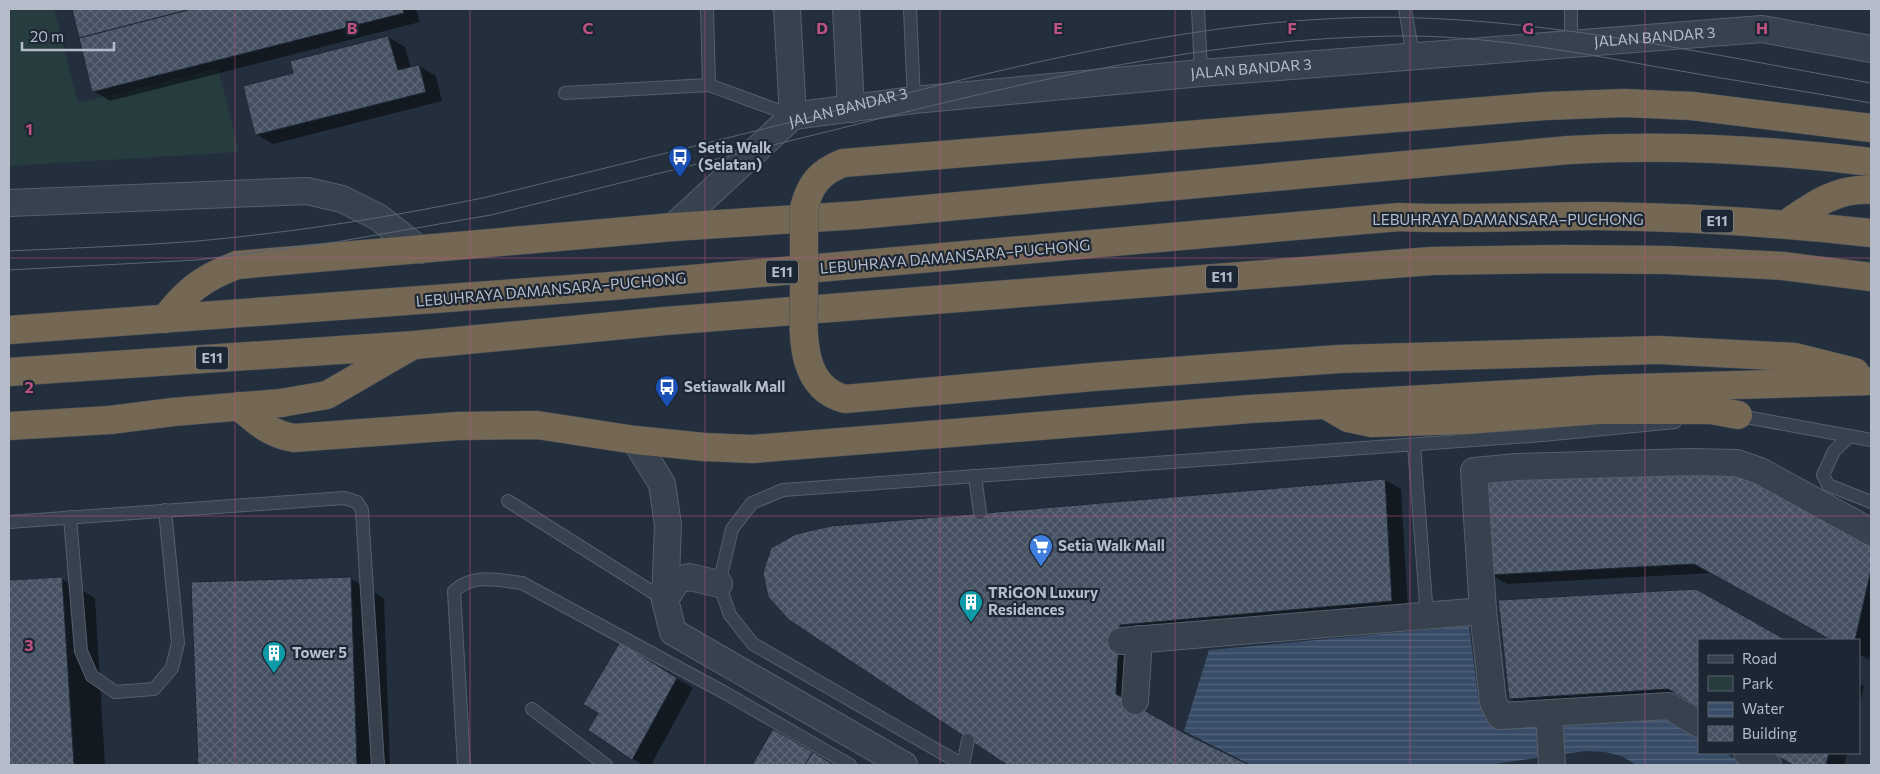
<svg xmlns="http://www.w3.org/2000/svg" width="1880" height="774" viewBox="0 0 1880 774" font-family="Commissioner,sans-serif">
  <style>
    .park { fill: #263c3f }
    .water { fill: url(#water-rules) }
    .shadow { fill: #0007 }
    .building { fill: url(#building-cross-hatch); stroke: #1f2835 }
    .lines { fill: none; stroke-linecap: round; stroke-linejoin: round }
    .lane-casing { stroke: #565f6c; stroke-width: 14 }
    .street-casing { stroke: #565f6c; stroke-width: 28 }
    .highway-casing { stroke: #434c59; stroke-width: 29 }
    .lane { stroke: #38414e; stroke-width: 12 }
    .street { stroke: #38414e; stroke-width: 26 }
    .highway { stroke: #746855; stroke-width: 28 }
    .tram { stroke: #5a6575; stroke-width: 1 }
    .highway-bridge-casing { stroke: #434c59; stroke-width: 29; stroke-linecap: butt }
    .highway-bridge { stroke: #746855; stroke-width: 28 }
    .grid { fill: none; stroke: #bd5182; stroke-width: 1; stroke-opacity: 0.55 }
    .labels { text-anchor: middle; stroke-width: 4.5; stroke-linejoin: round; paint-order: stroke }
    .shield { fill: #1d2633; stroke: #878f9c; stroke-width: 1 }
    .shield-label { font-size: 14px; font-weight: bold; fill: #b4bcc9 }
    .street-label { font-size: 15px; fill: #b4bcc9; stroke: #1d2633 }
    .poi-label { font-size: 15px; font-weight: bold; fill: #b4bcc9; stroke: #1d2633; text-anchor: start }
    .grid-label { font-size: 16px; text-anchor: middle; font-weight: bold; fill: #bd5182; stroke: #1d2633; stroke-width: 4.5; stroke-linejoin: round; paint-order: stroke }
  </style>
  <defs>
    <pattern id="water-rules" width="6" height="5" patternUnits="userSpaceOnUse" patternTransform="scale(1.25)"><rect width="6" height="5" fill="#394c67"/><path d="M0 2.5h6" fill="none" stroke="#53647b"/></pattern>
    <pattern id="building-cross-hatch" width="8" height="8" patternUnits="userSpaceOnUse" patternTransform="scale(1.25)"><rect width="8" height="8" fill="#455162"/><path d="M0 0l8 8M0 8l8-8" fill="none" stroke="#5d6877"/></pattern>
  </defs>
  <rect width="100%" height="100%" fill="#242f3e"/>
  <!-- park -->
  <path class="park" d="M9,9h45l24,94 140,-35 21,84 -230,14z"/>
  <!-- water -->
  <path class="water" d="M1469,626l10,78 17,24 170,-10 33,19v16h26l20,12h-108l-16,-9 -16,-4 -20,-1 -98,14h-236l-67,-34 25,-81z"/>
  <!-- shadow -->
  <g class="shadow">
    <path d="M73,9h343l4,13 -310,79 -16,-10z"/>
    <path d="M388,37l17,10 6,21 8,-2 17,10 6,25 -169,43 -17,-10 39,-60z"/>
    <path d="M1385,480l16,9 7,121 -272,24 -4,71 114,60h-236l-221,-146z"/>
    <path d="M1871,542v107l-2,11 -10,-6v-14h-26l-121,-67 -205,11 -17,-10z"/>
    <path d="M62,579l33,19 10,167h-96v-183z"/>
    <path d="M351,579l33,19 6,167h-191l-7,-181z"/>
    <path d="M1696,590l88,50h-85l-14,58 -158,10 -17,-9z"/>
    <path d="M637,654l56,34 -42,77h-8l-10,-6z"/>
    <path d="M1859,683l5,3 -5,21z"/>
    <path d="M773,730l60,35h-80z"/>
    <path d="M1774,753h73l-3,12h-49z"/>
  </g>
  <!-- building -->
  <g class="building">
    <path d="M72,9h120l-113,29z"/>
    <path d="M192,9h211l1,4 -312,79 -13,-54z"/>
    <path d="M388,36l10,34 21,-5 7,27 -171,43 -12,-49 50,-13 -3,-12z"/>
    <path d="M1730,465l141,75v30l-16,70h-24l-137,-76 -205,11 -6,-101z"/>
    <path d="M1385,479l7,122 -272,24 -4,69 68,39 65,32h-242l-218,-145 -21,-23 -5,-24 8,-25 25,-14 35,-8z"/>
    <path d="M62,577l12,188h-65v-185z"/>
    <path d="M351,577l6,188h-159l-7,-183z"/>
    <path d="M1696,589l90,51h-87v68l-31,-19 -159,10 -11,-99z"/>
    <path d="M620,642l57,36 -45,82 -44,-30 10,-17 -15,-9z"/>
    <path d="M773,729l40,23 -8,13h-53z"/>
    <path d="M813,752l21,13h-29z"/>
    <path d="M1772,753h57l-3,12h-33z"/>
  </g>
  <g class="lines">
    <!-- lane casing -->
    <g class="lane-casing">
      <g id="lane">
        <path d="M707,9l2,76"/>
        <path d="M910,9l4,91"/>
        <path d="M1198,9l3,64"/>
        <path d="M1405,9l8,46"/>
        <path d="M1571,9v35"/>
        <path d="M565,93l144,-8 84,31"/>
        <path d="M1735,415l136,25"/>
        <path d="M1850,436l-16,15 -11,24 5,10 43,17"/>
        <path d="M1414,445l13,172"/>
        <path d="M975,476l5,37"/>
        <path d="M508,501l157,99"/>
        <path d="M70,517l11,134 11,25 23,16 39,-3 18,-21 6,-25 -13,-133"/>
        <path d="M9,522l335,-24 13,4 5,8 1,18 15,237"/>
        <path d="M532,709l74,56"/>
        <path d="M464,765l-10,-174c20,-18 43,-11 68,-8l205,111 123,71"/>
        <path d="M963,765l-210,-121 -23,-29 -11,-31 13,-55 20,-26 31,-13 760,-55 132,-13"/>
        <path d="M963,765l5,-25"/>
      </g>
    </g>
    <!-- street casing -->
    <g class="street-casing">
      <g id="street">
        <path d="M787,9l6,107"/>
        <path d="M846,9l5,100"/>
        <path d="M9,203l298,-12 35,8 36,18 42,33"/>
        <path id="s1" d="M673,227l120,-111 121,-16 287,-27 561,-44 109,20"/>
        <path d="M635,440l27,44 6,41 -3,75 8,32 231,133"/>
        <path d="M665,600l12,-20 13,-3 29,7"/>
        <path d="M1483,611l-9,-140 43,-4 174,-5 46,1 23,8 111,61"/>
        <path d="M1121,641l362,-30 10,91 7,14 169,-10 30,18"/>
        <path d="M1135,701l4,-62"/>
        <path d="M1549,713l3,52"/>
        <path d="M1747,753l21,12"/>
      </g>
    </g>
    <!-- highway casing -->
    <g class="highway-casing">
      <g id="highway">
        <path d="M1692,106l179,22"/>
        <path d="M1786,224c26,-18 52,-37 85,-34"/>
        <path d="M165,319c22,-29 38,-41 72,-54l436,-38 186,-12 710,-65c100,-6 203,0 302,12"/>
        <path d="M9,330l603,-44 787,-69c66,3 131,-1 197,-1 92,1 184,7 275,17"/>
        <path d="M1658,350l137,7 60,15"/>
        <path d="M9,372l406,-27 250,-24 766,-60 133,-2 103,1 116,6 88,11"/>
        <path d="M239,406c18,16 31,28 55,32l164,-12 79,-1 98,15 69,7 49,2 497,-40 352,-20 269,-8"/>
        <path d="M1331,408l17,10 24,5 95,-3 133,-10h111l27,5"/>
        <path d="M9,426l101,-6 63,-8 108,-9 46,-8 83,-48"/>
      </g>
    </g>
    <!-- lane -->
    <use href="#lane" class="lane"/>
    <!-- street -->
    <use href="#street" class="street"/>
    <!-- highway -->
    <use href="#highway" class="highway"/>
    <!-- tram -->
    <g class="tram">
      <path id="s2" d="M9,251c63,-3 126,-5 189,-10 98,-9 194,-24 289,-44 131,-32 261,-64 392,-97 146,-36 295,-73 445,-81 180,-11 371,33 547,64"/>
      <path d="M9,270l188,-10 139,-18 155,-27c121,-30 242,-60 363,-90 178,-45 358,-87 542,-89 92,-1 183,17 273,33 67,12 135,22 202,34"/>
    </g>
    <!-- highway-bridge casing -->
    <g class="highway-bridge-casing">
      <path id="highway-bridge" d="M1658,350l-319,9 -246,18 -248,22c-49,-13 -41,-73 -41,-113 0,-26 0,-52 0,-78 6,-24 16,-36 39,-45l702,-57 79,-3 68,3"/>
    </g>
    <!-- highway-bridge -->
    <use href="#highway-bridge" class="highway-bridge"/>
  </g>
  <!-- grid -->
  <path class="grid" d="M235,9v756M470,9v756M705,9v756M940,9v756M1175,9v756M1410,9v756M1645,9v756M9,258h1862M9,516h1862"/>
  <!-- icons -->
  <defs>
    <g id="bus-pin" transform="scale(1.25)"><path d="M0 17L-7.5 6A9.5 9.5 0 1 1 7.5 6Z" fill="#1a4fb4" stroke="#1d2633"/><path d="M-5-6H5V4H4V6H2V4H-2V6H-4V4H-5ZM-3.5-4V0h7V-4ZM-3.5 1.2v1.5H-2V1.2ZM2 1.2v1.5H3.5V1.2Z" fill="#fff"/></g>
    <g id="supermarket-pin" transform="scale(1.25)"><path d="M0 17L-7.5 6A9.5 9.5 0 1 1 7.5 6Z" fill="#3f7fe0" stroke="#1d2633"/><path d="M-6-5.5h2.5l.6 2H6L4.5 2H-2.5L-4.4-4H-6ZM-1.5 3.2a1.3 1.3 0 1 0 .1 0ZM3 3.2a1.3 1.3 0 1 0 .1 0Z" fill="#fff"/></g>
    <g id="building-pin" transform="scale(1.25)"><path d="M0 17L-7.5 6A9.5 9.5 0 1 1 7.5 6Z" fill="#0f9aa8" stroke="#1d2633"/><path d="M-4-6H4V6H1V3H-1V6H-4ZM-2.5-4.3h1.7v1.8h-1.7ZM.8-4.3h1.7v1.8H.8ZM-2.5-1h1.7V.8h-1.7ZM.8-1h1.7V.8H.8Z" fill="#fff"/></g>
  </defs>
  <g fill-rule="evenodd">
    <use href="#bus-pin" x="680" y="157"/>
    <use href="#bus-pin" x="667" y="387"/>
    <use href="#supermarket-pin" x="1041" y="546"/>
    <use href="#building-pin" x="971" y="602"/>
    <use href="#building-pin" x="274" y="653"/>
  </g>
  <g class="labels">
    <!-- shield labels -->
    <g class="shield">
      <rect x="1701" y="209.5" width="32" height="23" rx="4"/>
      <rect x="766" y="260.5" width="32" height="23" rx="4"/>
      <rect x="1206" y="265.5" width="32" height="23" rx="4"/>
      <rect x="196" y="346.5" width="32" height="23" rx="4"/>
    </g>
    <g class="shield-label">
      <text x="1717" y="226">E11</text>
      <text x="782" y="277">E11</text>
      <text x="1222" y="282">E11</text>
      <text x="212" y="363">E11</text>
    </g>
    <!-- street labels -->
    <g class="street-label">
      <text dy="5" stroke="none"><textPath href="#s1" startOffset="1029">JALAN BANDAR 3</textPath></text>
      <text dy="5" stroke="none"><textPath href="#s1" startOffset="624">JALAN BANDAR 3</textPath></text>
      <text dy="5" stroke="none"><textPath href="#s2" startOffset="854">JALAN BANDAR 3</textPath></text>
      <text x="1508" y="225">LEBUHRAYA DAMANSARA–PUCHONG</text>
      <text transform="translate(955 257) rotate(-5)" y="5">LEBUHRAYA DAMANSARA–PUCHONG</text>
      <text transform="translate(551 290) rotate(-5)" y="5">LEBUHRAYA DAMANSARA–PUCHONG</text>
    </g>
    <!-- poi labels -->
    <g class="poi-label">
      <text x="698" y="153">Setia Walk<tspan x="698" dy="17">(Selatan)</tspan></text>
      <text x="684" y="392">Setiawalk Mall</text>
      <text x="1058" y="551">Setia Walk Mall</text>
      <text x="988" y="598">TRiGON Luxury<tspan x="988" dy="17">Residences</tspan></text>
      <text x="292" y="658">Tower 5</text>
    </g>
  </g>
  <g class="grid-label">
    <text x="352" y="34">B</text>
    <text x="588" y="34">C</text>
    <text x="822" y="34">D</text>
    <text x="1058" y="34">E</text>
    <text x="1292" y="34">F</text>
    <text x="1528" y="34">G</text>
    <text x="1762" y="34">H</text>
    <text x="29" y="135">1</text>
    <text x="29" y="393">2</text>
    <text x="29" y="651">3</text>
  </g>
  <!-- border -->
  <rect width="1880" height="774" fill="none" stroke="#b4bcc9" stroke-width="20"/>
  <!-- legend -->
  <rect x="1698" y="639" width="162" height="115" fill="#1d2633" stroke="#59626f"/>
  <rect x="1708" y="655" width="25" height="8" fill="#38414e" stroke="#59626f"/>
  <text x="1742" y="664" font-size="15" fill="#b4bcc9">Road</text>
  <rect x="1708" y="676" width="25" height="15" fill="#263c3f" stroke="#59626f"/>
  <text x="1742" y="689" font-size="15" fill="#b4bcc9">Park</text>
  <rect x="1708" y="702" width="25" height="15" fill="url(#water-rules)" stroke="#59626f"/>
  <text x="1742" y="714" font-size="15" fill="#b4bcc9">Water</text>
  <rect x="1708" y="726" width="25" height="15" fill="url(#building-cross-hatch)" stroke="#59626f"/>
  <text x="1742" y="739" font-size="15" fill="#b4bcc9">Building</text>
  <!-- scale -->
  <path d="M22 42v8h92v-8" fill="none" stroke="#b4bcc9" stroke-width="2.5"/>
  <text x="30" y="42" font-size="15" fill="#b4bcc9" stroke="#1d2633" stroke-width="4" paint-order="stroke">20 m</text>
</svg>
